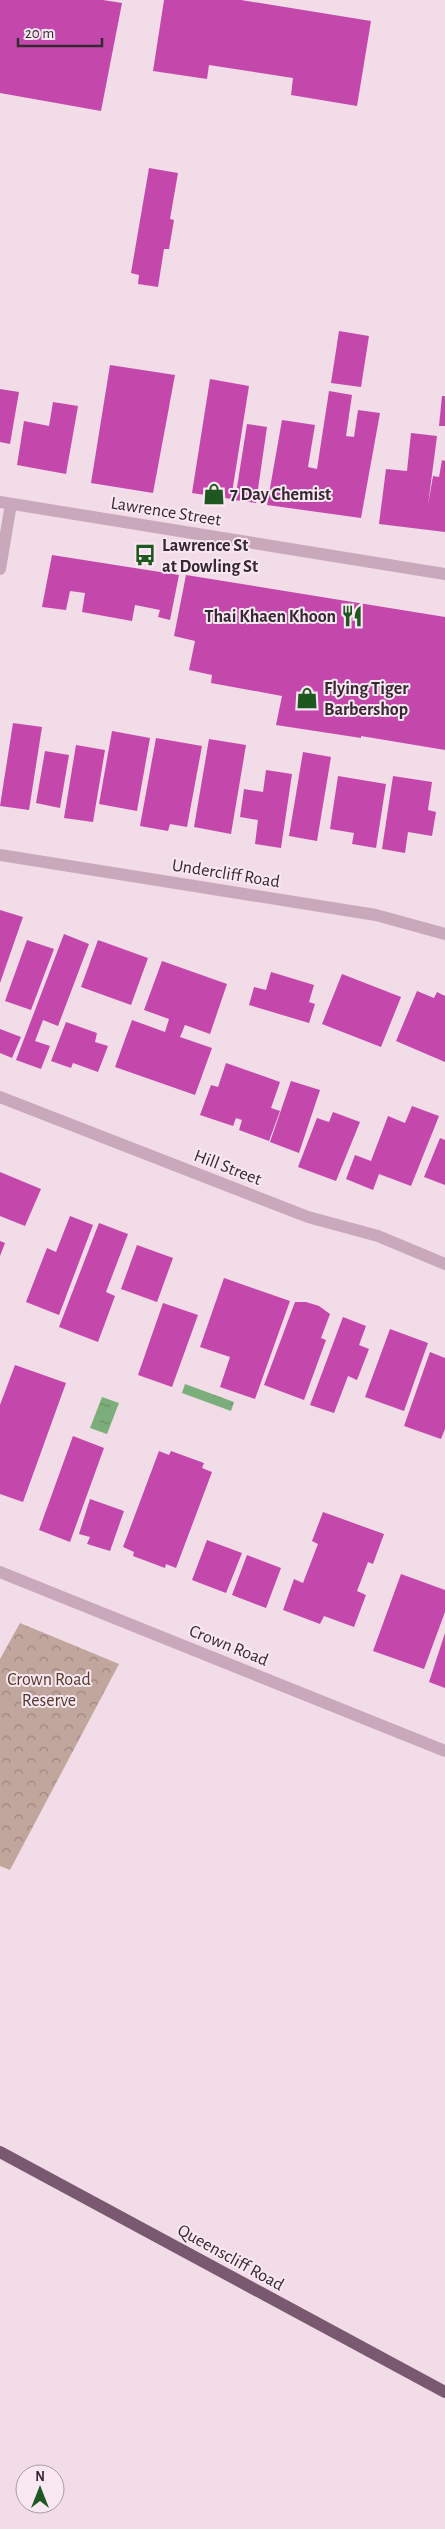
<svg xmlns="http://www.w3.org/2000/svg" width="445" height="2529" viewBox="0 0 445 2529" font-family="'Alegreya Sans',sans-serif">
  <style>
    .park { fill: url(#park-crowns) }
    .water { fill: url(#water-ripples) }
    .building { fill: #c448ac }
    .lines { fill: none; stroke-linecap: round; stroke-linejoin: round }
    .minor { stroke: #c9a8bc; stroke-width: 12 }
    .major { stroke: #78596f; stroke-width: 12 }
    .labels { text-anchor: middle; stroke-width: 4; stroke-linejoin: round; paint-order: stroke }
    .poi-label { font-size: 18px; font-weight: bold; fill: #362833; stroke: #f9e8f1; text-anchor: start }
    .street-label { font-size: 18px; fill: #362833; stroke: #f9e8f1 }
    .park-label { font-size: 18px; fill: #54392c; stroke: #f9e8f1 }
  </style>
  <defs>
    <pattern id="park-crowns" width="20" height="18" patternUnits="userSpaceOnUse" patternTransform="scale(1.25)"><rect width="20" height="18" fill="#c0a69c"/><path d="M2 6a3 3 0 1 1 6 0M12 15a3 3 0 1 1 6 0" fill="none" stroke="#9d8780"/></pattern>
    <pattern id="water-ripples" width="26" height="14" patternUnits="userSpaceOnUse" patternTransform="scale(1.25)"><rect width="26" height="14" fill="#7cae7b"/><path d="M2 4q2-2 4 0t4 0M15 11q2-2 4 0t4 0" fill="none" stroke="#668e65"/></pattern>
  </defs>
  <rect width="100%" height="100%" fill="#f2dce7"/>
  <!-- park -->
  <path class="park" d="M20,1623l99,41 -109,206 -10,-4v-207z"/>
  <!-- water -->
  <g class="water">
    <path d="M185,1384l49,18 -3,9 -49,-18z"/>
    <path d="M102,1397l17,6 -12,31 -17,-6z"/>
  </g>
  <!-- building -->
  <g class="building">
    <path d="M0,0h103l19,3 -21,108 -101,-18z"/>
    <path d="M164,0h77l130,21 -14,85 -66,-11 2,-17 -84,-13 -2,14 -54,-8z"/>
    <path d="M149,168l29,5 -8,46 4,1 -5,29h-5l-6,38 -20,-3 1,-9 -8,-2z"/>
    <path d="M339,331l30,5 -8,51 -30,-4z"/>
    <path d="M110,365l65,10 -22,118 -62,-10z"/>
    <path d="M210,379l39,7 -18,113 -39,-6z"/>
    <path d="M0,389l19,3 -9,52 -10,-2z"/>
    <path d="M329,391l23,4 -6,41 8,1 4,-27 22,3 -19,105 -94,-13 15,-85 33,5 -7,42 9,2z"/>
    <path d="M442,396h3v30h-6z"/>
    <path d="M53,402l25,4 -12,68 -49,-9 7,-44 25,5z"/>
    <path d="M247,424l20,3 -11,76 -21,-3z"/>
    <path d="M411,433l26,3 -9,69 5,-29 6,1 3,-17 3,1v71l-66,-8 7,-55 21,2z"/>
    <path d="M52,555l127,20 -9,45 -12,-3 2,-7 -25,-5 -3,16 -50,-9 3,-19 -15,-2 -4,19 -24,-3z"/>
    <path d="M186,575l259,42v133l-84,-14v2l-85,-13 6,-29 -71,-13 1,-8 -23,-5 6,-29 -21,-5z"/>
    <path d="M13,723l29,4 -13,83 -29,-4z"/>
    <path d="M112,731l38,7 -13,73 -38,-7z"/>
    <path d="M156,738l46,8 -15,81 -17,-3 -2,7 -28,-5z"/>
    <path d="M209,739l37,6 -15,89 -37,-7z"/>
    <path d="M76,745l29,5 -12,72 -29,-4z"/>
    <path d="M45,751l24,4 -9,53 -24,-5z"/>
    <path d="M303,752l28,5 -14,84 -28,-5z"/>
    <path d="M266,770l26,4 -11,74 -26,-4 3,-24 -18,-3 4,-28 19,3z"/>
    <path d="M338,776l48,8 -10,64 -24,-4 2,-11 -24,-4z"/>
    <path d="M393,776l39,6 -4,28 8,2 -4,24 -24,-4 -3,21 -23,-4z"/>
    <path d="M0,910l23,7 -23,66z"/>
    <path d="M64,934l25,10 -31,82 -15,-6 -8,21 15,5 -9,23 -25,-9z"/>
    <path d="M27,940l27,9 -23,61 -26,-9z"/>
    <path d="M98,940l50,18 -17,47 -50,-18z"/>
    <path d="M162,961l65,23 -17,50 -25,-9 -5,12 32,11 -17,47 -80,-28 17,-47 33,12 4,-13 -25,-9z"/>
    <path d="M271,972l43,13 -5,17 6,2 -6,19 -60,-18 5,-18 12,3z"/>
    <path d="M342,974l59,23 -20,50 -59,-23z"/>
    <path d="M417,991l17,7 3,-6 8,4v66l-49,-21z"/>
    <path d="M66,1022l31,11 -2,9 13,4 -10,26 -25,-9 -2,5 -20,-7z"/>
    <path d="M0,1029l21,8 -9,21 -12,-5z"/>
    <path d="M226,1063l54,19 -9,26 9,3 -11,30 -30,-11 3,-10 -6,-2 -3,8 -33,-11 11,-30 7,2z"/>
    <path d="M291,1081l29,9 -21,63 -29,-11z"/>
    <path d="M412,1106l27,10 -28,70 -32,-12 -6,16 -27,-11 9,-24 16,6 17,-45 17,7z"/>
    <path d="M333,1112l27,10 -24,59 -38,-14 19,-49 12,4z"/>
    <path d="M440,1138l5,2v45l-21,-8z"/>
    <path d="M0,1172l41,17 -16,37 -25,-10z"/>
    <path d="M70,1216l23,9 -34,90 -33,-13 21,-54 9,4z"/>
    <path d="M99,1223l29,11 -22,58 9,4 -17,46 -39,-15z"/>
    <path d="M0,1241l5,2 -5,13z"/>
    <path d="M137,1245l36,13 -16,44 -36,-13z"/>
    <path d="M224,1278l66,23 -35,98 -35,-12 10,-30 -30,-10z"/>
    <path d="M295,1302h11l13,4 11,8 -9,24 5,2 -22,60 -40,-15z"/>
    <path d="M163,1303l35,12 -26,72 -34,-12z"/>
    <path d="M343,1317l23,9 -7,19 10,4 -12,31 -9,-4 -14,37 -24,-8z"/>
    <path d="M390,1329l38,14 -24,68 -39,-14z"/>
    <path d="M430,1352l15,6v71l-4,10 -37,-13z"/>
    <path d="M15,1365l51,18 -43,119 -23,-8v-89z"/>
    <path d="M73,1436l31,12 -34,94 -31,-12z"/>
    <path d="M159,1451l10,4 2,-4 33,12 -2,5 10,4 -36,96 -10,-4 -1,4 -32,-12 1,-4 -11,-5z"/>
    <path d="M90,1499l34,12 -14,40 -23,-7 3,-7 -11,-3z"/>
    <path d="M323,1512l61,22 -11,30 -5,-2 -11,29 9,4 -12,32 -30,-11 -4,8 -37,-14 11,-31 9,4 15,-39 -6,-3z"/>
    <path d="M207,1540l35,13 -16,40 -34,-13z"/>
    <path d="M247,1555l34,13 -15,40 -34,-13z"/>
    <path d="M401,1574l44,16v22l-21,57 -51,-18z"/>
    <path d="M445,1633v55l-16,-6z"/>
  </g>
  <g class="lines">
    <!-- minor -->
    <g class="minor">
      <path d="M0,502l445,72"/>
      <path d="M0,569l11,-65"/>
      <path d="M0,855l376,60 69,19"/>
      <path d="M0,1097l308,120 70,19 67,28"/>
      <path d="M0,1572l445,179"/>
    </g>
    <!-- major -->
    <path class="major" d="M0,2152l445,240"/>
  </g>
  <!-- icons -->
  <defs>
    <g id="shop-bare" transform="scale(1.725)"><path d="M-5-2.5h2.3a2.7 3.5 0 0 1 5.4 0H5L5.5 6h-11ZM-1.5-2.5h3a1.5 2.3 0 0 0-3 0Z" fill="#1e571f" stroke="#f9e8f1" stroke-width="2.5" paint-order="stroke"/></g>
    <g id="bus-bare" transform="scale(1.725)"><path d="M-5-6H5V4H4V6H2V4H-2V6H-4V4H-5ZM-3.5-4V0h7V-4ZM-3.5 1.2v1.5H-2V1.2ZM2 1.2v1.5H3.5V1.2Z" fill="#1e571f" stroke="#f9e8f1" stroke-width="2.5" paint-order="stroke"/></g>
    <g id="restaurant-bare" transform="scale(1.725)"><path d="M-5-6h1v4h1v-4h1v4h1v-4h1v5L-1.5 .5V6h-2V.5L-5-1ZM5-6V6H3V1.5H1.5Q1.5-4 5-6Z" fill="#1e571f" stroke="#f9e8f1" stroke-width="2.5" paint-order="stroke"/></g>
  </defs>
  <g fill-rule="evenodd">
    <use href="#shop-bare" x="214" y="494"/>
    <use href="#bus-bare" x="145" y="555"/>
    <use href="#restaurant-bare" x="352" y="616"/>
    <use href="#shop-bare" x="307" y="698"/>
  </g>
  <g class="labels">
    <!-- poi labels -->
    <g class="poi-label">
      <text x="230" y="500">7 Day Chemist</text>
      <text x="162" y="551">Lawrence St<tspan x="162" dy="21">at Dowling St</tspan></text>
      <text x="336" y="622" text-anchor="end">Thai Khaen Khoon</text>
      <text x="324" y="694">Flying Tiger<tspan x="324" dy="21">Barbershop</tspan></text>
    </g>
    <!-- street labels -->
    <g class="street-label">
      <text transform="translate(166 511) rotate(9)" y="6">Lawrence Street</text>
      <text transform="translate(226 873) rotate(9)" y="6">Undercliff Road</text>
      <text transform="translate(228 1167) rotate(21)" y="6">Hill Street</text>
      <text transform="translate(229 1645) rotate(22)" y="6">Crown Road</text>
      <text transform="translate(231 2257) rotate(29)" y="6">Queenscliff Road</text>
    </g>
    <!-- park labels -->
    <g class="park-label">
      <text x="49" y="1685">Crown Road<tspan x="49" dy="21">Reserve</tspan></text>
    </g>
  </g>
  <!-- north arrow -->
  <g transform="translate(40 2489)"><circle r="24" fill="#f9e8f1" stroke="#ab9ba5"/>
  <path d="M0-4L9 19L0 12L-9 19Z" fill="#1e571f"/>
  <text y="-8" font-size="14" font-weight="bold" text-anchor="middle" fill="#362833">N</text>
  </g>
  <!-- scale -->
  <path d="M18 38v8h84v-8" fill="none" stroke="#362833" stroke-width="2.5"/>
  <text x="25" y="38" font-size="15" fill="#362833" stroke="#f9e8f1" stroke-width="4" paint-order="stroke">20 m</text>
</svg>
